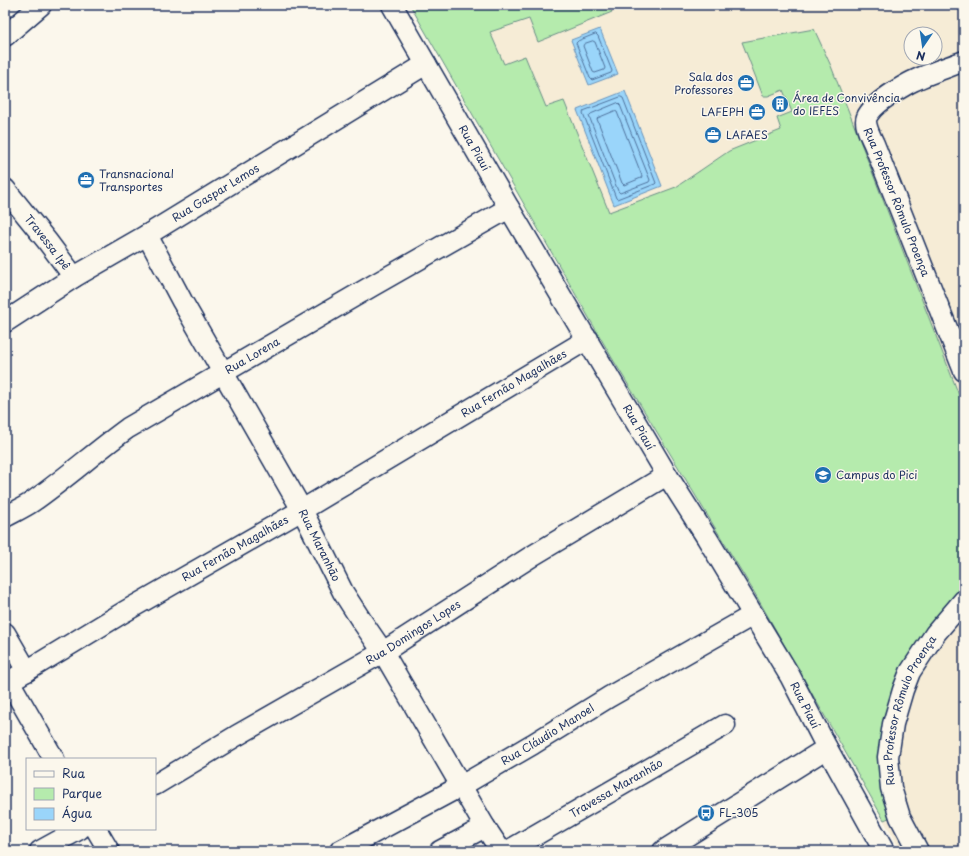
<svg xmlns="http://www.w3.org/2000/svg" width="969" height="856" viewBox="0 0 969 856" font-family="'Playpen Sans',sans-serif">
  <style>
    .built { fill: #f6ecd6; fill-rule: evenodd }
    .green { fill: #b5ebad; stroke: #688d86 }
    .water { fill: #9ad5fa; stroke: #6793bc }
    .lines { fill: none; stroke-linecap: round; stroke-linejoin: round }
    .shore { stroke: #4e719c; stroke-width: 1 }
    .minor-casing { stroke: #1b2f5e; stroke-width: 23 }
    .minor { stroke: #fbf7ec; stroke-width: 20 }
    .labels { text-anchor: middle; stroke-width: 3; stroke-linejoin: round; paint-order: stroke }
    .poi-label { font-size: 11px; fill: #1b2f5e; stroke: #fbf7ec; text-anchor: start }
    .street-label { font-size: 11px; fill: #1b2f5e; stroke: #fbf7ec }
  </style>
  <rect width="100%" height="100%" fill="#fbf7ec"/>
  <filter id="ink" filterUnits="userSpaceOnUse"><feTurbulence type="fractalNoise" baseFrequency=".025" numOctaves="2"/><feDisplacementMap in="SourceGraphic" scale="8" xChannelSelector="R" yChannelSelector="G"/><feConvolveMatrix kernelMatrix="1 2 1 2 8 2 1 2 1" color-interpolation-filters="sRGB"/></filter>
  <g filter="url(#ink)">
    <!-- built -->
    <path class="built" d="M410,5h554v846h-63l-147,-259 -142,-234zM911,34h24v24h-24z"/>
    <!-- green -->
    <path class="green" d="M410,5h199l3,7 -74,30 -9,-23 -39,13 14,32 21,-8 21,51 18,-6 45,111 67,-25 53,-36 52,-21 -4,-12 15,-6 -9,-22 -15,6h-5l-21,-54 72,-13 17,37 133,342v183l-61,81 -12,145 -7,3 -130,-228 -142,-234z"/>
    <!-- water -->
    <g class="water">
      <path d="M600,29l18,45 -29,11 -18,-45z"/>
      <path d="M625,91l37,95 -48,19 -37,-95z"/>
    </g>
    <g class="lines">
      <!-- shore -->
      <g class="shore">
        <path d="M596,34l2,2 14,35 -1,2 -19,7 -2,-2 -14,-35 2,-2z"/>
        <path d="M593,41l2,1 10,26 -1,2 -9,3 -2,-1 -10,-26 1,-2z"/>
        <path d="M621,97l2,1 33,85 -1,1 -38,15 -1,-1 -33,-85 1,-2z"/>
        <path d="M618,103l2,2 30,75 -1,2 -29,11 -2,-2 -29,-75 2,-2z"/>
        <path d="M615,111l2,1 25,64 -1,2 -17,7 -2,-2 -25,-64 1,-1z"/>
      </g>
      <!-- minor casing -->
      <g class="minor-casing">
        <g id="minor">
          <path id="s1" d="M392,5l117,203 158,267 40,63 83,138 37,72 57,103"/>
          <path d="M5,36l36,-31"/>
          <path id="s2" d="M964,61c-18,7 -38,13 -55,22 -11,6 -43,25 -43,38 0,8 5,16 8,23l90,227"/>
          <path id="s3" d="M5,189l42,52 27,36"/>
          <path id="s4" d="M147,235l35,66 120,209 41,82 18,28 22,32 102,175 16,24"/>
          <path id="s5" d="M5,322l69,-45 73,-42 279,-171"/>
          <path id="s6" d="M5,517c9,-5 18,-9 27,-15 33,-23 63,-50 96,-74l244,-142 137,-78"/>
          <path d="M5,633l22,38"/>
          <path d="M9,681l45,78"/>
          <path id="s7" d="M5,684l119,-72 178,-102 286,-171"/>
          <path id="s8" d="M155,785l81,-49 147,-84 149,-96 135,-81"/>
          <path d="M96,829l13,22"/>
          <path d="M40,851l40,-22"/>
          <path id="s9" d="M340,851l121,-65 72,-42 76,-47 144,-82"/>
          <path d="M440,851l45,-24"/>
          <path id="s10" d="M508,851l217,-126"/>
          <path d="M663,851l164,-103"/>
          <path id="s11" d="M918,851l-18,-34 -9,-29 -3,-31 5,-33 10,-34 7,-18 25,-38 29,-34"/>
        </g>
      </g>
      <!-- minor -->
      <use href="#minor" class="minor"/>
    </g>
  </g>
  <!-- icons -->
  <defs>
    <g id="office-disc" transform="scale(0.9)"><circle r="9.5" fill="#1f6fb2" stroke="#fbf7ec"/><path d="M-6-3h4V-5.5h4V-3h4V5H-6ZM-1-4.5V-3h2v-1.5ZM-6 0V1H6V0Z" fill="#fff"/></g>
    <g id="building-disc" transform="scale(0.9)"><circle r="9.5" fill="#1f6fb2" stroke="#fbf7ec"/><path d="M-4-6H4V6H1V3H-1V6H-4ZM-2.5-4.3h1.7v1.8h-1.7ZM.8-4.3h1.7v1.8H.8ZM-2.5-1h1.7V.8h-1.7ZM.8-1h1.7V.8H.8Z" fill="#fff"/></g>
    <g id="university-disc" transform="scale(0.9)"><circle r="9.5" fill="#1f6fb2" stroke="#fbf7ec"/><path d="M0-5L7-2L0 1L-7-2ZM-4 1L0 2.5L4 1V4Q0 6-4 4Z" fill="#fff"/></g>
    <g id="bus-disc" transform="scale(0.9)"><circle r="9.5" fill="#1f6fb2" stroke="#fbf7ec"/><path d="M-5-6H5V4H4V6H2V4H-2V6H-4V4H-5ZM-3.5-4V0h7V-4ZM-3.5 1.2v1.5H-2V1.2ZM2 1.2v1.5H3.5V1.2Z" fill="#fff"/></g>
  </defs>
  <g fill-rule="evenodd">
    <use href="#office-disc" x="746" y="83"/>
    <use href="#building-disc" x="780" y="104"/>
    <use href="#office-disc" x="757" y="112"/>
    <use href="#office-disc" x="713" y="135"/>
    <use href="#office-disc" x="86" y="180"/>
    <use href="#university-disc" x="823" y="475"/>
    <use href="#bus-disc" x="706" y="813"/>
  </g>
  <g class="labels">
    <!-- poi labels -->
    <g class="poi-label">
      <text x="733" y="81" text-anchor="end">Sala dos<tspan x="733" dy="13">Professores</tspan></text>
      <text x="793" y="102">Área de Convivência<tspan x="793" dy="13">do IEFES</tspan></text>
      <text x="744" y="116" text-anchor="end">LAFEPH</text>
      <text x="726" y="139">LAFAES</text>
      <text x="99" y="178">Transnacional<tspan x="99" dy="13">Transportes</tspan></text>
      <text x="836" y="479">Campus do Pici</text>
      <text x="719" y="817">FL-305</text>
    </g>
    <!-- street labels -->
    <g class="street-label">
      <text dy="4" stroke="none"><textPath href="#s1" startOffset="165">Rua Piauí</textPath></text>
      <text dy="4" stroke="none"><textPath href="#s5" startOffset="247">Rua Gaspar Lemos</textPath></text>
      <text dy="4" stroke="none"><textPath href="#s2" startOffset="205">Rua Professor Rômulo Proença</textPath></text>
      <text dy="4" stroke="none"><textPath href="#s3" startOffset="68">Travessa Ipê</textPath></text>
      <text dy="4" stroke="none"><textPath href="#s6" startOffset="296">Rua Lorena</textPath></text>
      <text dy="4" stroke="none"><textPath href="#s7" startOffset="591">Rua Fernão Magalhães</textPath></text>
      <text dy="4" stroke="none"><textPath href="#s1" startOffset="489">Rua Piauí</textPath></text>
      <text dy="4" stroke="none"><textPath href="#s4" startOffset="355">Rua Maranhão</textPath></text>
      <text dy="4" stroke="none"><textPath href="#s7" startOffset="267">Rua Fernão Magalhães</textPath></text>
      <text dy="4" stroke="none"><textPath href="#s8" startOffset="300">Rua Domingos Lopes</textPath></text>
      <text dy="4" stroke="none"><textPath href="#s1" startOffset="813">Rua Piauí</textPath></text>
      <text dy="4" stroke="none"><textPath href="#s11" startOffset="151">Rua Professor Rômulo Proença</textPath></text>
      <text dy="4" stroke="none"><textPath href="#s9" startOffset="238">Rua Cláudio Manoel</textPath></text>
      <text dy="4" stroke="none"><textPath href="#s10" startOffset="125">Travessa Maranhão</textPath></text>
    </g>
  </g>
  <!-- margin -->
  <rect width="969" height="856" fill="none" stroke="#fbf7ec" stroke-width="20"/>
  <rect x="10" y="10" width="949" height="836" fill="none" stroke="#1b2f5e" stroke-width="1.5" filter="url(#ink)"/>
  <!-- legend -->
  <rect x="26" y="758" width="130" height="72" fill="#fbf7ec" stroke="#a1a7b3"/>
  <rect x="34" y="771" width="20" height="6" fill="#fbf7ec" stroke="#a1a7b3"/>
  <text x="62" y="778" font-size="12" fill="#1b2f5e">Rua</text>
  <rect x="34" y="788" width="20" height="12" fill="#b5ebad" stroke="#a1a7b3"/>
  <text x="62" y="798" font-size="12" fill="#1b2f5e">Parque</text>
  <rect x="34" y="808" width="20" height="12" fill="#9ad5fa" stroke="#a1a7b3"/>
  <text x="62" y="818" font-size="12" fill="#1b2f5e">Água</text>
  <!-- north arrow -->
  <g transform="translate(923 46) rotate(193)"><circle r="19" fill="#fbf7ec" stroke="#a1a7b3"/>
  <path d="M0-3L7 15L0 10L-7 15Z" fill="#1f6fb2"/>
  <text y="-6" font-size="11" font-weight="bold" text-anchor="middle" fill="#1b2f5e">N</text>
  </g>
</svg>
